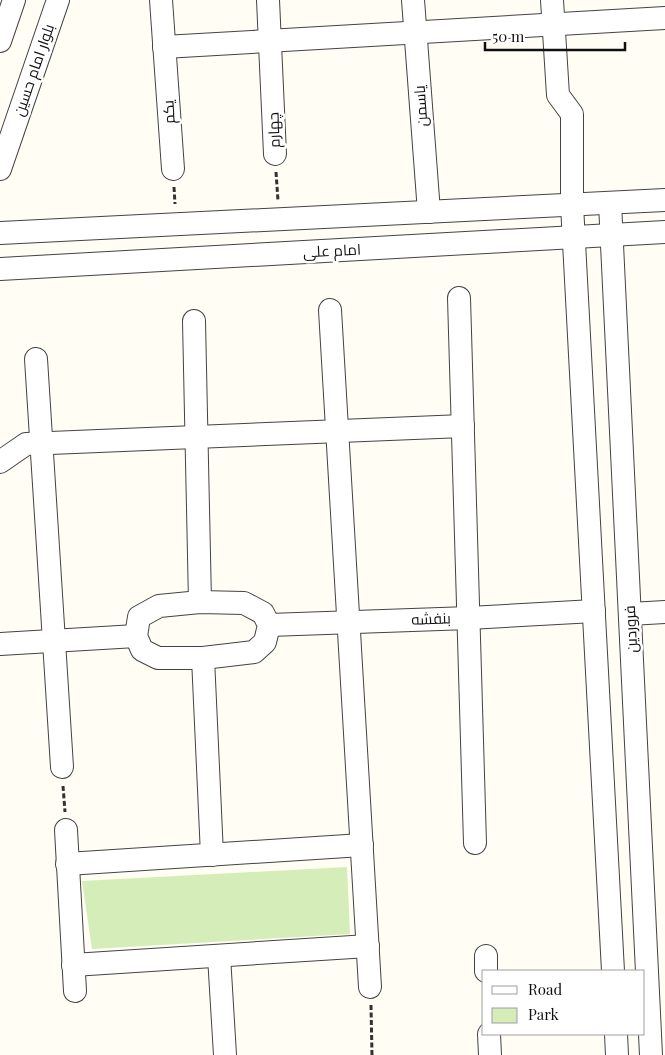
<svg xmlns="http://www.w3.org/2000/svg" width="665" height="1055" viewBox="0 0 665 1055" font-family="'Playfair Display',Cairo,serif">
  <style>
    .green { fill: #d5eeb9 }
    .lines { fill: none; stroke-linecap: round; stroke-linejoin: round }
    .minor-casing { stroke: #434343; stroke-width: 24 }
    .path { stroke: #323232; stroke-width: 3; stroke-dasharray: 5 2.5; stroke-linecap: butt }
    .minor { stroke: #fff; stroke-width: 22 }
    .labels { text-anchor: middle; stroke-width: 5; stroke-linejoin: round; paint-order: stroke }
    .street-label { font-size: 15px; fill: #101010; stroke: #fff }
  </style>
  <rect width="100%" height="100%" fill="#fffdf4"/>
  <!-- green -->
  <path class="green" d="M347,867l3,67 -258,15 -10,-68z"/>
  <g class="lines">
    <!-- minor casing -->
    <g class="minor-casing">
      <g id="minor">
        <path d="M161,0l12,169"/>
        <path d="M268,0l7,154"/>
        <path d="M413,0l16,212"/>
        <path d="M552,0l6,95 14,19v91l41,766"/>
        <path d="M0,41l14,-41"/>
        <path d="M164,47l501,-29"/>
        <path d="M0,169l58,-169"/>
        <path d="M610,203l41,852"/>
        <path d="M0,233l665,-33"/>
        <path d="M0,269l665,-37"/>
        <path d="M459,298l16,545"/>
        <path d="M330,310l40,677"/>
        <path d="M194,321l6,281"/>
        <path d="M36,359l26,408"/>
        <path d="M0,462l26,-18 437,-18"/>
        <path d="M200,602l44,1 19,10 6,12 -4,17 -11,10 -51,6h-45l-16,-8 -6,-14 3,-19 20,-11z"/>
        <path d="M630,614l35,-2"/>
        <path d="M269,625l200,-7 125,-7"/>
        <path d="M0,644l136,-8"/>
        <path d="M203,658l9,197"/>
        <path d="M66,830l9,161"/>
        <path d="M67,864l295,-19"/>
        <path d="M219,956l6,99"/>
        <path d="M486,956v15"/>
        <path d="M73,965l295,-19"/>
        <path d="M489,1034l1,21"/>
        <path d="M616,1034l1,21"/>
      </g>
    </g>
    <!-- path -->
    <g class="path">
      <path d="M276,172l2,29"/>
      <path d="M174,187l1,17"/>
      <path d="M63,786l2,26"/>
      <path d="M371,1005l1,50"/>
    </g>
    <!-- minor -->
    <use href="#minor" class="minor"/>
  </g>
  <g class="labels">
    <!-- street labels -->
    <g class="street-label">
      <text transform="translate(34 70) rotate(-71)" y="5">بلوار امام حسین</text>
      <text transform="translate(421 106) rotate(-94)" y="5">یاسمن</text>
      <text transform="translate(169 112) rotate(-94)" y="5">یکم</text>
      <text transform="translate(274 130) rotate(-92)" y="5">چهارم</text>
      <text transform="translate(332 251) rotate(-3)" y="5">امام علی</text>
      <text transform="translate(431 619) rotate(-2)" y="5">بنفشه</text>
      <text transform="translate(631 629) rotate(-93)" y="5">فروردین</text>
    </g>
  </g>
  <!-- legend -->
  <rect x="482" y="970" width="162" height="65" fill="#ffffff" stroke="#9f9f9f"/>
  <rect x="492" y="986" width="25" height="8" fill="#ffffff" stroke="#9f9f9f"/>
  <text x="528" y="995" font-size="15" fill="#101010">Road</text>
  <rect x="492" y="1008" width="25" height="15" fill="#d5eeb9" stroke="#9f9f9f"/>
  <text x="528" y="1020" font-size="15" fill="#101010">Park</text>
  <!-- scale -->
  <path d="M485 42v8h140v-8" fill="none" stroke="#101010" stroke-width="2.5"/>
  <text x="492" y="42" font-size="15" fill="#101010" stroke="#ffffff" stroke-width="4" paint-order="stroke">50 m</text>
</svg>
